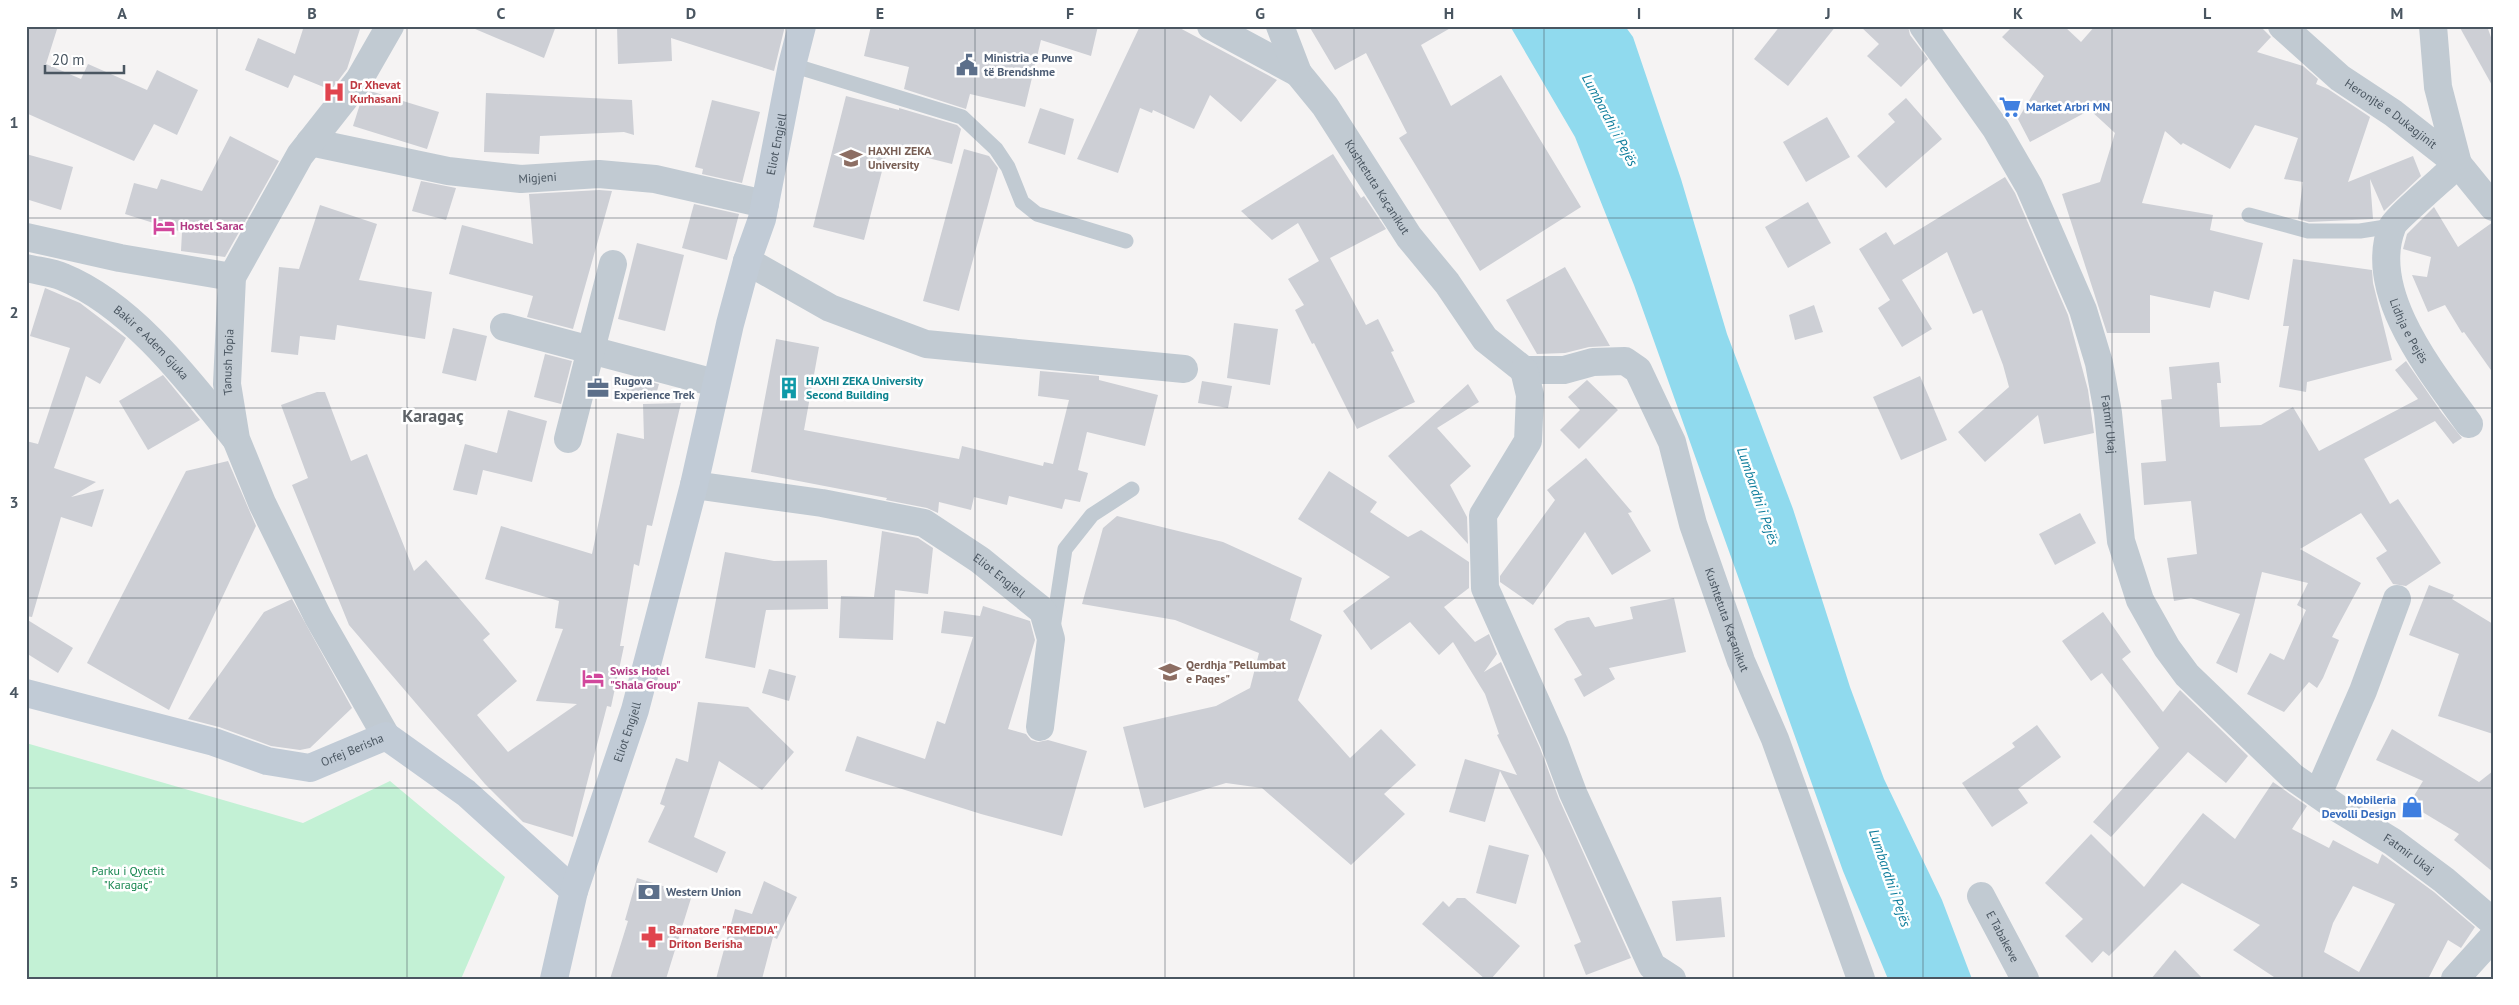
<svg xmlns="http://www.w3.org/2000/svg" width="2519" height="1005" viewBox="0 0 2519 1005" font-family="'PT Sans',sans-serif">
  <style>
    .green { fill: #c3f1d5 }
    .water { fill: #90daee }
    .building { fill: #cdcfd5; fill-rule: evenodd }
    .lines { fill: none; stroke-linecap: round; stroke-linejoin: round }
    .lane { stroke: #c1cad2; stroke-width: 15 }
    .street { stroke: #c1cad2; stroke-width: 28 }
    .secondary { stroke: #c1cbd6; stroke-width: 28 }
    .grid { fill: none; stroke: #4a5661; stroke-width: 1; stroke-opacity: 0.55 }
    .labels { text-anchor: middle; stroke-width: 5; stroke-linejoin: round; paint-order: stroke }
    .service-label { font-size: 12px; font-weight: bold; fill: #4e5e75; stroke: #fff; text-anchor: start }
    .health-label { font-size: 12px; font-weight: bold; fill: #be3a42; stroke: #fff; text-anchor: start }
    .shop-label { font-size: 12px; font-weight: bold; fill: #366cbe; stroke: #fff; text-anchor: start }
    .street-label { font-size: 12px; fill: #4a5661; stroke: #fff }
    .education-label { font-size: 12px; font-weight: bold; fill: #785e54; stroke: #fff; text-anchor: start }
    .hotel-label { font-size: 12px; font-weight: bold; fill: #b23c85; stroke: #fff; text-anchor: start }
    .culture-label { font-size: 12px; font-weight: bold; fill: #0d838f; stroke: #fff; text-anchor: start }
    .park-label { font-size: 12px; fill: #17864f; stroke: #fff }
    .water-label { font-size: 14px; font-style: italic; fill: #0c7c9b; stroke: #fff }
    .district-label { font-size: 18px; font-weight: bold; fill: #5f6368; stroke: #fff }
    .neatline { fill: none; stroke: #4a5661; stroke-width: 2 }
    .grid-label { font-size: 16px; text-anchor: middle; font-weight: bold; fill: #4a5661 }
  </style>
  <rect width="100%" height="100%" fill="#f5f3f3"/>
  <!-- green -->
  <path class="green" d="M26,743l277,80 87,-42 115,96 -44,102h-435z"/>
  <!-- water -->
  <path class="water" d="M1510,26h115l8,11 48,142 46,155 66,175 57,178 34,92 58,121 30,79h-84l-45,-108 -209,-586 -59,-148z"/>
  <!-- building -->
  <g class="building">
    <path d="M29,26h29l-12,38 35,15 7,-15 59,26 10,-20 41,20 -21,45 -23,-11 -20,37 -108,-48v-77z"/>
    <path d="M304,26h57l-14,43 -16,21 -37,-15 -6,13 -43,-18 13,-32 37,16z"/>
    <path d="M468,26h88l-12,32z"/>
    <path d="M617,26h168l-11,45 -103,-33 1,23 -54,3z"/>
    <path d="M871,26h227l-7,30 -50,-16 -16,67 -55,-13 -4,15 -62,-20 5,-22 -45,-11z"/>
    <path d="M1140,26h36l101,54 -36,42 -31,-27 -16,34 -41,-19 -1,3 -12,-5 -22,65 -41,-14z"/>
    <path d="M1309,26h145l-33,19 30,61 50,-31 80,132 -101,64 -81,-133 8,-5 -41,-80 -31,17z"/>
    <path d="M1780,26h56l-48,60 -34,-27z"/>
    <path d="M1860,26h48l2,9 18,24 -27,28 -34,-31 12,-12z"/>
    <path d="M2013,26h51l17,16 14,-16h165l11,11 -14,15 46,14 15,13 -2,5 12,5 42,28 -22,65 65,-26 8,20 -37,35 -14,-32 3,40 -64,3 -11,-3 5,-37 -19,-3 14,-41 -43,-13 -25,44 -47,-26 -2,2 -16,-14 -23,72 71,12 -3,15 53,13 -14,57 -35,-9 -4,17 -60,-13v38h-43l-45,-139 38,-12 15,-49 -25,-23 -60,32 -12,-23 26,-43 -42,-39z"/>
    <path d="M2459,26h28l6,17v44z"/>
    <path d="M370,91l69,21 -12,37 -74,-23 7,-22z"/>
    <path d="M486,93l146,7 2,35 -10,-3 -84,4 -1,18 -55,-2z"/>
    <path d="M846,96l53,14v-2l58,17 4,4 -9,35 -64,-16 -24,92 -51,-13z"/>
    <path d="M1906,98l36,41 -56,49 -29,-32 38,-34 -7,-8z"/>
    <path d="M712,100l48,12 -18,71 -40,-9 1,-5 -8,-2z"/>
    <path d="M1040,108l34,11 -9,36 -37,-12z"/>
    <path d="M1827,117l23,40 -44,25 -23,-40z"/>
    <path d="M230,136l49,25 -54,96 -44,-6 1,-19 -57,-18 9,-31 23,6 4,-10 41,12z"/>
    <path d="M964,149l25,7 9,12 -39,143 -36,-10z"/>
    <path d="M26,154l47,13 -12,43 -35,-11z"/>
    <path d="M1333,154l28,44 3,-2 22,33 -56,29 36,67 12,-6 16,32 -3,1 24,50 -58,27 -43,-86 -2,1 -17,-34 9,-5 -16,-26 31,-18 -21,-38 -26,17 -31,-29z"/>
    <path d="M2005,177l10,16 53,122 20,75 6,43 -50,11 -6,-29 -53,47 -27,-30 51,-45 -6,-22 -21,-55 -9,4 -26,-62 -45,28 30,49 -30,18 -24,-39 12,-8 -31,-51 27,-17 8,13z"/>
    <path d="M421,181l35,7 -10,32 -34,-9z"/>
    <path d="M599,190l13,1 -39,138 -46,-12 6,-21 -84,-22 13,-49 71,19 -4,-50z"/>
    <path d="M1808,202l23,41 -43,25 -23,-41z"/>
    <path d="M694,204l45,10 -12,46 -45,-12z"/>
    <path d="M320,205l57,19 -18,56 73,12 -7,47 -88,-14 -2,15 -35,-4 -2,19 -27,-3 8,-85 20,2z"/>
    <path d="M2434,207l24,40 35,-25v151l-29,-41 -2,1 -17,-28 -17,7 -16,-37 15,2 4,-20 -28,-8 4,-15z"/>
    <path d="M637,243l47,12 -19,76 -47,-12z"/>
    <path d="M2293,259l79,11 1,13 19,77 -85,22 -1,10 -27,-5 10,-61h-6z"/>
    <path d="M1565,267l45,79 -21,1 -24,6 -28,1 -31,-54z"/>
    <path d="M45,288l35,15 46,35 -26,46 -14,-8 -32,92 42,14 -25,15 33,-8 -12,38 -31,-10 -29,100 -6,-1v-175l12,3 32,-96 -40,-12z"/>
    <path d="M1814,305l9,27 -28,8 -6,-25z"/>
    <path d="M1234,323l44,6 -8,56 -43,-7z"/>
    <path d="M453,328l34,8 -11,45 -34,-8z"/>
    <path d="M776,339l43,8 -15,83 155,29 3,-13 81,20 1,-4 9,2 16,-64 -31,-4 2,-25 59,5v4l59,15 -13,51 -58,-14 -9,38 10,3 -8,29 -15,-3 -3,10 -53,-13 -2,9 -33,-8 -3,13 -32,-8 -1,11 -11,-5 -41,-8 1,-2 -136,-26z"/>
    <path d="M545,354l27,7 -11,43 -27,-7z"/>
    <path d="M2406,361l36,52 20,25 -9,6 -18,-23 -71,38 26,45 8,-5 43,64 -35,23 -13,-2 -17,-26 11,-7 -26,-38 -61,36 61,34 -29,54 7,3 -16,38 -6,10 -8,-6 -25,30 -37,-18 23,-41 14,7 22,-50 -9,-5 11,-22 -46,-11 -25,101 -21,-10 24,-49 -49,-16 -17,3 -7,-43 30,-4 -6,-53 -47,4 -3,-42 25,-2 -5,-61 11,-1 -3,-32 50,-5 2,21h-4l3,44 41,-2 32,-18 26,44 99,-52 -23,-29z"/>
    <path d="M163,375l37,45 -52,30 -29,-49z"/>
    <path d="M1920,376l27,64 -46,20 -28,-63z"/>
    <path d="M630,377l29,7 -4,14 -29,-7z"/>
    <path d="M1587,380l31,30 -39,39 -19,-19 20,-20 -12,-13z"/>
    <path d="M1202,381l30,5 -4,22 -30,-5z"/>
    <path d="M1468,384l11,18 -42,26 34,38 -21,19 17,32 1,27 -80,-88z"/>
    <path d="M317,392h8l26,69 16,-7 47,117 12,-11 64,74 -7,6 34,41 -40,34 31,37 69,-48 -41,-3 27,-72 -8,-1 4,-27 -74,-22 16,-53 91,28 25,-121 27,6 -1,-35 38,-1 -29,123 -5,-1 -8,41 -5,-2 -14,82h4l-13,61 -4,-1 -34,131 -50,-15 -38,-38 -136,-159 -57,-140 16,-7 -27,-73z"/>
    <path d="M508,410l39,11 -15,61 -49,-12 -6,25 -24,-5 12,-46 32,9z"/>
    <path d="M1586,458l46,54 -4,1 23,38 -39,24 -27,-43 -52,73 -33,-23v-6l55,-76 -8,-10z"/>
    <path d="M228,461l28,65 -87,184 -82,-47 99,-192z"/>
    <path d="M1329,471l48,31 -7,10 38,25 13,-7 48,32v26l-25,19 31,35 14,-8 8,20 -13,18 17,-10 39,86 19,51 72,159 -45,17 -12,-30 7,-3 -34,-82 -47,-89 -15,51 -36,-10 16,-53 52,16 -20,-40 2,-1 -14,-40 -32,-52 -14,13 -29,-33 -39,28 -28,-39 47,-34 -92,-58z"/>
    <path d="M2080,513l16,30 -41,22 -16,-31z"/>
    <path d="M1117,516l106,26 79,36 -12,42 32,15 -24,65 52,58 31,-29 35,36 -32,29 21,20 -54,51 -89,-77 -36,-5 -82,25 -21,-81 93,-21 34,-18 9,-35 -84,-33 -93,-16 21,-76z"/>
    <path d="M882,531l36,7 15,10 -5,46 -33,-4 -2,50 -54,-2 2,-42 33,1z"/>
    <path d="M725,552l49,9 53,-1 1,49 -62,1 -11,58 -50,-10z"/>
    <path d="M2429,585l25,10 -2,4 41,25v110l-55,-18 21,-62 -50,-19z"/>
    <path d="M1674,598l12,54 -77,16 6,11 -31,18 -10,-18 8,-4 -28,-46 13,-8 22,-4 6,10 38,-8 -3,-12z"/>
    <path d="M292,599l60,109 -42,40 -10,2 -29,-4 -52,-19 -31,-8 76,-107z"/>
    <path d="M983,606l47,15 5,19 -27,89 18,5 5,6 7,2 10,-2 39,11 -25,85 -81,-22 -136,-43 12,-35 68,23 12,-38 8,3 28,-87 -32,-4 3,-22 36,5z"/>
    <path d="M2103,612l28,40 -9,7 41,53 17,-22 68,66 -22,27 -38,-31 -77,85 -18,-15 66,-74 -57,-75 -11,8 -29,-40z"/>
    <path d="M26,619l47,29 -15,25 -32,-20z"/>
    <path d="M769,669l27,7 -7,25 -27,-8z"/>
    <path d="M698,702l50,5 46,45 -32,38 -43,-29 -25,76 32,15 -9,21 -69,-31 17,-36 -5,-2 16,-46 12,4z"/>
    <path d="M2037,725l24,32 -43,32 10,14 -36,24 -30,-44 53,-36 -3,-4z"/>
    <path d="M2392,729l87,53 14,-11v101l-39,-32 5,-6 -50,-30 14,-23 -47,-21z"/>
    <path d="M2273,782l34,24 -15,23 37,19 4,-8 45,24 4,-10 52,38 41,35 -14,21 -13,-8 -20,39h-151l-44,-29 27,-25 -78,-42 -73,73 -6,-5 -11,12 -27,-27 18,-17 -38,-36 46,-49 53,53 59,-74 32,26zM2353,886l42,18 -36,68 -35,-20 9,-29z"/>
    <path d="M1489,845l40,10 -13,49 -40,-11z"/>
    <path d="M637,878l55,17 -26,84h-56l18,-58 -3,-1z"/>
    <path d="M764,881l33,16 -20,42 -4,-2 -11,42h-46l19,-70 17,5z"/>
    <path d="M1721,897l4,40 -49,4 -4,-40z"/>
    <path d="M1457,898h8l55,48 -29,33h-6l-63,-55 21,-23 6,6z"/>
    <path d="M2175,950l28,29h-52z"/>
  </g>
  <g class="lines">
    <!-- lane -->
    <g class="lane">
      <path d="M792,65l170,52 34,32 12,18 14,35 15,12 89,27"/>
      <path d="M2249,215l59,16h52l32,-5"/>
      <path d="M1053,628l12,-79 27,-34 40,-26"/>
    </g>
    <!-- street -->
    <g class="street">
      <path id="s1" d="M1211,26l87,47 27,33 84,131 38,46 38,56 39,31h40l29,-8 32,-1 13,9 34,72 21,82 48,137 34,78 86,240"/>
      <path d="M1280,26l18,47"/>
      <path id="s2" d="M1923,26l73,103 33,57 54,124 16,53 9,50 13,128 19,59 27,48 20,27 106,102 46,32 54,33 51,38 49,42"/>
      <path id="s3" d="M2282,26l58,52 53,35 65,51 35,43"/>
      <path id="s4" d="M2433,26l5,61 20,77c-10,10 -63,55 -66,63 -26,66 41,147 77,197"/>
      <path id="s5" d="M310,142l138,29 73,8 78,-5 56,5 110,25"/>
      <path d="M26,237l94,21 112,19"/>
      <path d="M747,261l83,47 96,36 258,25"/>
      <path id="s6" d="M26,268c12,3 26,4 37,9 69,28 127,105 172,161"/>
      <path d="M504,327l211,56"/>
      <path d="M1524,370l6,25 -2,46 -45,74 2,73 69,154 19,51 79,173 20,13"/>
      <path d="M568,439l45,-175"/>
      <path id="s7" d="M694,485l128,18 102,20 56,37 63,51 8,28 -11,88"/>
      <path id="s8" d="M386,736l-68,-119 -56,-114 -26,-64 -9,-55 5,-107 68,-122 59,-75 31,-54"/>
      <path d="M2318,794l45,-103 34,-92"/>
      <path id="s9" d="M1981,896l44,83"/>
      <path d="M2455,979l38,-42"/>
    </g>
    <!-- secondary -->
    <g class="secondary">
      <path id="s10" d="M26,693l188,49 53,19 43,7 76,-32 80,57 108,98"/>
      <path id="s11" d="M554,979l20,-88 61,-181 59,-225 36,-161 17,-63 15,-42 30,-154 10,-39"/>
    </g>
  </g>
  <!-- grid -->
  <path class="grid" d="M217,26v953M407,26v953M596,26v953M786,26v953M975,26v953M1165,26v953M1354,26v953M1544,26v953M1733,26v953M1923,26v953M2112,26v953M2302,26v953M26,218h2467M26,408h2467M26,598h2467M26,788h2467"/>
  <!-- icons -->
  <defs>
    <g id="civic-bare" transform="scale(1.725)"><path d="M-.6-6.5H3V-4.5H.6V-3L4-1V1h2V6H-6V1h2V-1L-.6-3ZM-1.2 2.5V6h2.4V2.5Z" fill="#5c6f8a" stroke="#fff" stroke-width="2.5" paint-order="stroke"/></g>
    <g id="hospital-bare" transform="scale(1.725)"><path d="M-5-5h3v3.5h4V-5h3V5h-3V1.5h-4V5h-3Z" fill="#e0444e" stroke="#fff" stroke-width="2.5" paint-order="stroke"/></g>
    <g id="supermarket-bare" transform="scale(1.725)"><path d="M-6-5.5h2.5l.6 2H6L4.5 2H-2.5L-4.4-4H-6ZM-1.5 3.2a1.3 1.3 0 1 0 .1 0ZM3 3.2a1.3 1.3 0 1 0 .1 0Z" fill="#3f7fe0" stroke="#fff" stroke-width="2.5" paint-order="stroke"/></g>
    <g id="school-bare" transform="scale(1.725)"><path d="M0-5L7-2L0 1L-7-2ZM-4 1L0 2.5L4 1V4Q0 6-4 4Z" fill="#8d6e63" stroke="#fff" stroke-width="2.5" paint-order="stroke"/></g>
    <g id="hotel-bare" transform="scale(1.725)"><path d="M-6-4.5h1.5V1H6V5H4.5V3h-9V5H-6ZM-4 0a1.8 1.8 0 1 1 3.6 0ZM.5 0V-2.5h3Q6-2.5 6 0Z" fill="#d1479c" stroke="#fff" stroke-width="2.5" paint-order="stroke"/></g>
    <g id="office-bare" transform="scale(1.725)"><path d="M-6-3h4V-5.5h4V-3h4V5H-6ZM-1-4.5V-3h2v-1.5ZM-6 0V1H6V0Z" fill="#5c6f8a" stroke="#fff" stroke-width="2.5" paint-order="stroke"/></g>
    <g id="building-bare" transform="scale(1.725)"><path d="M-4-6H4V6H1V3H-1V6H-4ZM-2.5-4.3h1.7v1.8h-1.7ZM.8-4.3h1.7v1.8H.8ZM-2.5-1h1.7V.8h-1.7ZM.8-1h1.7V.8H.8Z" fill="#0f9aa8" stroke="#fff" stroke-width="2.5" paint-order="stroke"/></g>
    <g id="shop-bare" transform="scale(1.725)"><path d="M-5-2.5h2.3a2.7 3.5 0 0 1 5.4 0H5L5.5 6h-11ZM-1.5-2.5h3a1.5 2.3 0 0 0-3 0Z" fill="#3f7fe0" stroke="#fff" stroke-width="2.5" paint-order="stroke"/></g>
    <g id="bank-bare" transform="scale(1.725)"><path d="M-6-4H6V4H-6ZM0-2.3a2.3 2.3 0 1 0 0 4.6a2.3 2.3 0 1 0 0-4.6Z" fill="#5c6f8a" stroke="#fff" stroke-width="2.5" paint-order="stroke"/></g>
    <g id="pharmacy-bare" transform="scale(1.725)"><path d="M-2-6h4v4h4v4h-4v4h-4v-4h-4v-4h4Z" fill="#e0444e" stroke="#fff" stroke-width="2.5" paint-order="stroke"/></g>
  </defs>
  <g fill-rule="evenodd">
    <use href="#civic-bare" x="967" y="65"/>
    <use href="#hospital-bare" x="334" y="92"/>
    <use href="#supermarket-bare" x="2010" y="107"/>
    <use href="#school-bare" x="851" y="158"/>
    <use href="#hotel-bare" x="164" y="226"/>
    <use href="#office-bare" x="598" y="388"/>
    <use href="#building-bare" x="789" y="388"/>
    <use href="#school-bare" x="1170" y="672"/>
    <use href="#hotel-bare" x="593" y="678"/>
    <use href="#shop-bare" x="2412" y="807"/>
    <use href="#bank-bare" x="649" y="892"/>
    <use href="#pharmacy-bare" x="652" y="937"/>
  </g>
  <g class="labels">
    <!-- service labels -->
    <g class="service-label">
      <text x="984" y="62">Ministria e Punve<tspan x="984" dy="14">të Brendshme</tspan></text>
      <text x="614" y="385">Rugova<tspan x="614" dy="14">Experience Trek</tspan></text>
      <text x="666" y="896">Western Union</text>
    </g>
    <!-- health labels -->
    <g class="health-label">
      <text x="350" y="89">Dr Xhevat<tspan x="350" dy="14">Kurhasani</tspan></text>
      <text x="669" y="934">Barnatore "REMEDIA"<tspan x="669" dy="14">Driton Berisha</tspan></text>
    </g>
    <!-- shop labels -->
    <g class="shop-label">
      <text x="2026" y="111">Market Arbri MN</text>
      <text x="2396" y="804" text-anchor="end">Mobileria<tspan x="2396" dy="14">Devolli Design</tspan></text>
    </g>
    <!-- street labels -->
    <g class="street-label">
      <text dy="4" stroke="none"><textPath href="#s3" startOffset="140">Heronjtë e Dukagjinit</textPath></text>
      <text dy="4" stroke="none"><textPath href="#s11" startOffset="865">Eliot Engjell</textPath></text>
      <text dy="4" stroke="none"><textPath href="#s5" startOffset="231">Migjeni</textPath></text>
      <text dy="4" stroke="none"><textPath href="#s1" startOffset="238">Kushtetuta Kaçanikut</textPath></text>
      <text dy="4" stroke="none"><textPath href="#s4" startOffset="341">Lidhja e Pejës</textPath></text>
      <text dy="4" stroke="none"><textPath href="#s6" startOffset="149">Bakir e Adem Gjuka</textPath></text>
      <text dy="4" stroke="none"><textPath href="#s8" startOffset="411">Tanush Topia</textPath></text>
      <text dy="4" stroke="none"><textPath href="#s2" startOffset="445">Fatmir Ukaj</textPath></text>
      <text dy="4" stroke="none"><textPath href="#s7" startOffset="325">Eliot Engjell</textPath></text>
      <text dy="4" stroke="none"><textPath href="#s1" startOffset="858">Kushtetuta Kaçanikut</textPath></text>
      <text dy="4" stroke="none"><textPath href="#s11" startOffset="258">Eliot Engjell</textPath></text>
      <text dy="4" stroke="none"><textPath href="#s10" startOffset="340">Orfej Berisha</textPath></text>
      <text dy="4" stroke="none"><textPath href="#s2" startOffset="999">Fatmir Ukaj</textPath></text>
      <text dy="4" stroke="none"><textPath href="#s9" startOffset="46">E Tabakeve</textPath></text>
    </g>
    <!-- education labels -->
    <g class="education-label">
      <text x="868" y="155">HAXHI ZEKA<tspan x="868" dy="14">University</tspan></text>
      <text x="1186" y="669">Qerdhja "Pellumbat<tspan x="1186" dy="14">e Paqes"</tspan></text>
    </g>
    <!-- hotel labels -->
    <g class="hotel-label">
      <text x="180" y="230">Hostel Sarac</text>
      <text x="610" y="675">Swiss Hotel<tspan x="610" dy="14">"Shala Group"</tspan></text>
    </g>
    <!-- culture labels -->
    <g class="culture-label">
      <text x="806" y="385">HAXHI ZEKA University<tspan x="806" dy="14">Second Building</tspan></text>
    </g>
    <!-- park labels -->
    <g class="park-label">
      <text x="128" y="875">Parku i Qytetit<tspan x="128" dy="14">"Karagaç"</tspan></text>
    </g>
    <!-- water labels -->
    <g class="water-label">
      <text transform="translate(1610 120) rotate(62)" y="5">Lumbardhi i Pejës</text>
      <text transform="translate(1758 496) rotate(71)" y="5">Lumbardhi i Pejës</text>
      <text transform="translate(1890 878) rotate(71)" y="5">Lumbardhi i Pejës</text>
    </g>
    <!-- district labels -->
    <g class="district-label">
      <text x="433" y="422">Karagaç</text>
    </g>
  </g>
  <!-- border -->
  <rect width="2519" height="1005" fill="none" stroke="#ffffff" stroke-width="55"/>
  <!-- scale -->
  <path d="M45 65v8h79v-8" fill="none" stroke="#4a5661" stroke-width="2.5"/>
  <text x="52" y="65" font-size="15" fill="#4a5661" stroke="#ffffff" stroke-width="4" paint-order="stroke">20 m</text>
  <rect x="28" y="28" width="2464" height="950" class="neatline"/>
  <g class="grid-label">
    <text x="122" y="19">A</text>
    <text x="312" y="19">B</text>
    <text x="501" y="19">C</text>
    <text x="691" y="19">D</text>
    <text x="880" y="19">E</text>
    <text x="1070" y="19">F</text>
    <text x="1260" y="19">G</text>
    <text x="1449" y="19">H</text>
    <text x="1639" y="19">I</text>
    <text x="1828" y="19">J</text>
    <text x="2018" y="19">K</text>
    <text x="2207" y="19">L</text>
    <text x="2397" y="19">M</text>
    <text x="14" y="128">1</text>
    <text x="14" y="318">2</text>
    <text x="14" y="508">3</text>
    <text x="14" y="698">4</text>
    <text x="14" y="888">5</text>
  </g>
</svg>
